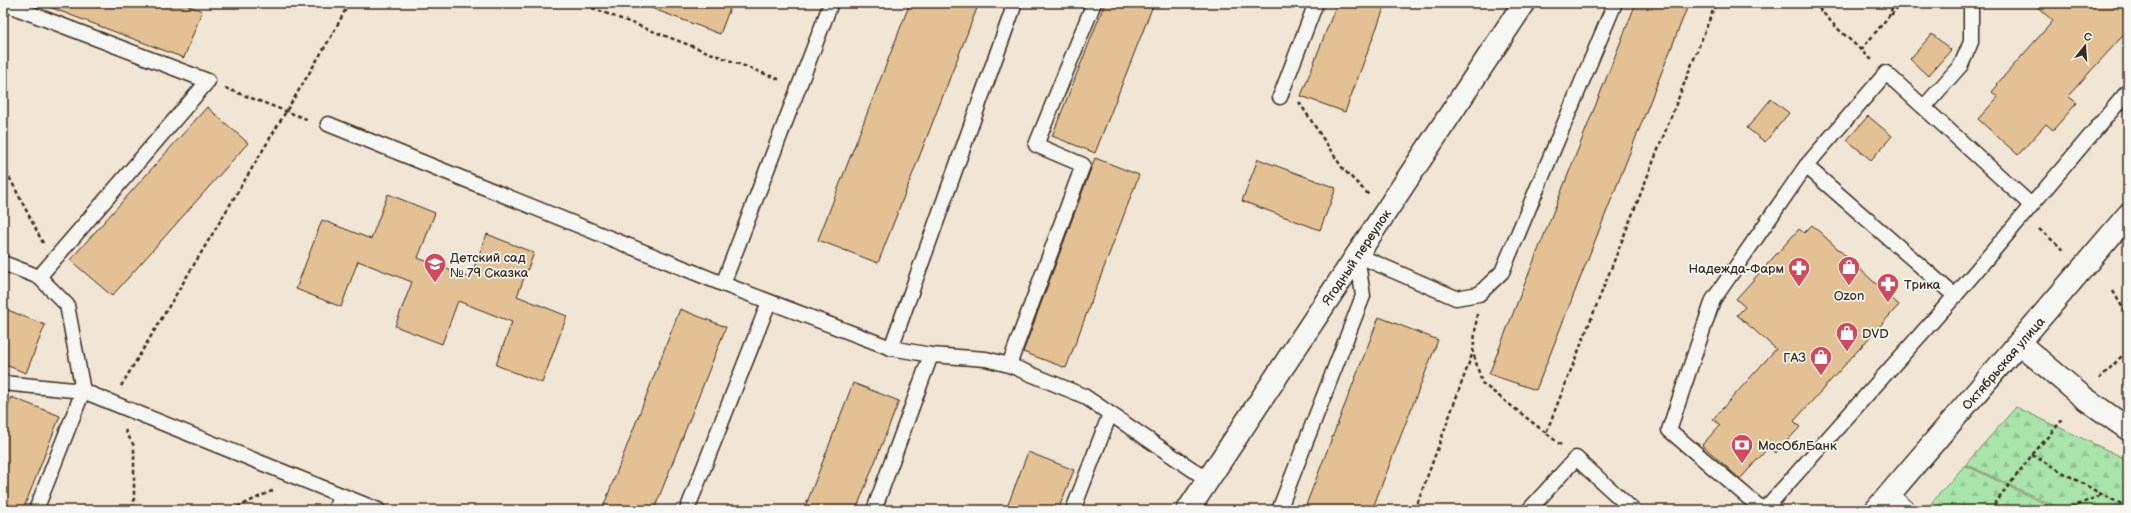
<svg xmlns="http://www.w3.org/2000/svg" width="2131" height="513" viewBox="0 0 2131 513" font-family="'Balsamiq Sans',sans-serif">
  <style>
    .forest { fill: url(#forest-firs); stroke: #728764 }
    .building { fill: #e4c195; stroke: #3b2a1e }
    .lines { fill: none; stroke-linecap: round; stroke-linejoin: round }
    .lane-casing { stroke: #3b2a1e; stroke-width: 17 }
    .street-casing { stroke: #3b2a1e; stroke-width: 25 }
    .secondary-casing { stroke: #3b2a1e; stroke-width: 25 }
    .primary-casing { stroke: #3b2a1e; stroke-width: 25 }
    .path { stroke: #3b2a1e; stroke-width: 2.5; stroke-dasharray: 4 3; stroke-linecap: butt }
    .lane { stroke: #f6f6f2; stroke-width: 14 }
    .street { stroke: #f6f6f2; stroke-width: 22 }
    .secondary { stroke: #f6f6f2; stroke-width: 22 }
    .primary { stroke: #f6f6f2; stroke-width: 22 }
    .labels { text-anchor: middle; stroke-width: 3.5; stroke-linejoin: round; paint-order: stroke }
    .poi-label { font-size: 13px; fill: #3b2a1e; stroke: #f6f6f2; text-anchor: start }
    .street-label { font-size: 13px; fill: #3b2a1e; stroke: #f6f6f2 }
  </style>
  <defs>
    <pattern id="forest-firs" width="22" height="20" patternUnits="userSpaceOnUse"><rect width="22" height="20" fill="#a9e4aa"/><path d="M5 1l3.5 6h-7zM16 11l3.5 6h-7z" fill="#92c492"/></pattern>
  </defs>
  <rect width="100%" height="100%" fill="#f1e6d6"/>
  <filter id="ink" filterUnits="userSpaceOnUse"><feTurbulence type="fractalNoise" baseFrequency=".025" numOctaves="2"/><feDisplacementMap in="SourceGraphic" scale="8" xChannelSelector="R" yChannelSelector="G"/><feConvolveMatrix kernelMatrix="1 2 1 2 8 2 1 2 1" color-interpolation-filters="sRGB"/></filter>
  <g filter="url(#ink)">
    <!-- forest -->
    <g class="forest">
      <path d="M2016,407l112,53v50h-66l-96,-46z"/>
      <path d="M1965,465l93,45h-133z"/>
    </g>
    <!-- building -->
    <g class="building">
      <path d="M44,3h137l21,8 -18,47 -140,-53z"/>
      <path d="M644,3h88l-12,31 -77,-29z"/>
      <path d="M910,3h69l-101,260 -60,-23z"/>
      <path d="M1105,3h49l-59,150 -43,-17z"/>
      <path d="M1337,3h49l-41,109 -44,-16z"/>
      <path d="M1636,3h53l-153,387 -47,-16z"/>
      <path d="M2033,3h95v27l-60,66 9,7 -24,27 -7,-6 -28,31 -40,-36 20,-22 -6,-5 6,-7 -1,-1 56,-63z"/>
      <path d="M1932,34l19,16 -23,26 -18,-17z"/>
      <path d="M1771,99l18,14 -24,29 -18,-14z"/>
      <path d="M207,107l41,36 -136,153 -42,-36z"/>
      <path d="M1868,116l24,20 -21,24 -24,-20z"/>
      <path d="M1095,158l44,17 -73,193 -43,-16z"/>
      <path d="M1258,159l78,29 -16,42 -78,-29z"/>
      <path d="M388,194l47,19 -17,45 52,20 17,-44 47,19 -17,43 50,20 -25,67 -46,-18 16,-43 -54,-21 -16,43 -47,-18 17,-44 -54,-21 -17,46 -45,-18 26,-69 49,19z"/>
      <path d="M1812,225l87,80 -105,116 6,6 -24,26 -7,-6 -29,32 -38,-34 18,-20 -7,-6 63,-70 -39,-34 8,-8 -9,-8 63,-70 5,4z"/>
      <path d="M3,308l42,17 -19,48 -23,-9z"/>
      <path d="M680,309l46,18 -72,183h-52z"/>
      <path d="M1379,317l59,23 -66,170h-68z"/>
      <path d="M853,383l46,18 -43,109h-52z"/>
      <path d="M11,397l49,19 -37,94h-20v-92z"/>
      <path d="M1028,452l46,18 -16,40h-52z"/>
    </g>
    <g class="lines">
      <!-- lane casing -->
      <g class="lane-casing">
        <g id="lane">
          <path d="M3,3l205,78 -169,196"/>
          <path d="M1280,97l36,-94"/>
          <path d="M1924,107l37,-42 10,-23v-39"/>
          <path d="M328,124l395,160 168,64 40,7 55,4 23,6 75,31 124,84"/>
          <path d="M1806,166l149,130"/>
          <path d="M1357,255l99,43 23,-4 23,-22 113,-269"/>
          <path d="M3,263l36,14 28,28 16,86 -47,119"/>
          <path d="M723,284l108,-281"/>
          <path d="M891,348l122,-339 -4,-6"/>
          <path d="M1009,365l74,-200 -47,-20 58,-142"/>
          <path d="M3,383l80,8 295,119"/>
          <path d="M1891,494l18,16"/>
          <path d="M335,510l6,-15"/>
          <path d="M687,510l82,-208"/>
          <path d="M874,510l57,-155"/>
          <path d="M1073,510l37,-96"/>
          <path d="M1279,510l84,-214 -6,-41"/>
          <path d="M1529,510l47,-52 57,52"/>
          <path d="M1763,510l-94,-80 44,-130 93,-134 80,-93 145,132"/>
          <path d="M1764,510l191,-214 173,-205"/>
        </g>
      </g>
      <!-- street casing -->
      <g class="street-casing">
        <path id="street" d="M1188,510l336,-507"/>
      </g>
      <!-- secondary casing -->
      <g class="secondary-casing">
        <path id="secondary" d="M2020,344l63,53 45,32"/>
      </g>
      <!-- primary casing -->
      <g class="primary-casing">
        <path id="primary" d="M1876,510l252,-295"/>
      </g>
      <!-- path -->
      <g class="path">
        <path d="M579,3l202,77"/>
        <path d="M1814,3l23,25 35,32"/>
        <path d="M1891,15l10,-12"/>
        <path d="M1861,50l28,-34 5,-13"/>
        <path d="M225,88l84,32"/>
        <path d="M1299,102l44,67 26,26"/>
        <path d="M3,165l40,78"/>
        <path d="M2039,229l26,22"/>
        <path d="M2113,291l15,26"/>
        <path d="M1477,314l-4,38 9,31 64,50"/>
        <path d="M2099,379l29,-29"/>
        <path d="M121,386l211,-351 17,-32"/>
        <path d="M125,430l9,16v64"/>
        <path d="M1561,445l-15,-12 170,-430"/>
        <path d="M2032,455l71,40 25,12"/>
        <path d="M231,510l43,-20"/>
        <path d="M1415,510l58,-158"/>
        <path d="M1990,510l42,-55 32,-37"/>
        <path d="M2064,510l38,-15"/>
      </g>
      <!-- lane -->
      <use href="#lane" class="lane"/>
      <!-- street -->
      <use href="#street" class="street"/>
      <!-- secondary -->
      <use href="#secondary" class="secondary"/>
      <!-- primary -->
      <use href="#primary" class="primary"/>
    </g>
  </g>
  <!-- icons -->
  <defs>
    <g id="school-pin" transform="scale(1.15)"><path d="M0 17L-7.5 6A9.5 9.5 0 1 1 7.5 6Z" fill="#d1495b" stroke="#f6f6f2"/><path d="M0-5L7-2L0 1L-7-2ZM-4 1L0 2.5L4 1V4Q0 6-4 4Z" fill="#fff"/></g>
    <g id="shop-pin" transform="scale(1.15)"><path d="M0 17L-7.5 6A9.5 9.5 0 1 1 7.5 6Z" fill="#d1495b" stroke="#f6f6f2"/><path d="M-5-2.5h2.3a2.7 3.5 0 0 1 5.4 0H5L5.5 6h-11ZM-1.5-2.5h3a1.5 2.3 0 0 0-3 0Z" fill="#fff"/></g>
    <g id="pharmacy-pin" transform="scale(1.15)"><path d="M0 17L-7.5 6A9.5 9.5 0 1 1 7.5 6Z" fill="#d1495b" stroke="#f6f6f2"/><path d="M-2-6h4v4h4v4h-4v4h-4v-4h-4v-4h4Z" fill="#fff"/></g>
    <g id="bank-pin" transform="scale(1.15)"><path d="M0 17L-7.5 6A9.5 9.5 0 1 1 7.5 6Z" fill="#d1495b" stroke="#f6f6f2"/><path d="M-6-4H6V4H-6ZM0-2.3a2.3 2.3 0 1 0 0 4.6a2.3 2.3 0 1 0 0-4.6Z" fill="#fff"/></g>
  </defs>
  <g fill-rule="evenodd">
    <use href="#school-pin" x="435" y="264"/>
    <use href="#shop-pin" x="1849" y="267"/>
    <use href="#pharmacy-pin" x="1799" y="268"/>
    <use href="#pharmacy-pin" x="1888" y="284"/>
    <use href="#shop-pin" x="1847" y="333"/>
    <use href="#shop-pin" x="1821" y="357"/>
    <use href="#bank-pin" x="1742" y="445"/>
  </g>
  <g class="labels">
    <!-- poi labels -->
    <g class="poi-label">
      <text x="450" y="262">Детский сад<tspan x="450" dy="15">№ 79 Сказка</tspan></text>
      <text x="1784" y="273" text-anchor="end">Надежда-Фарм</text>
      <text x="1904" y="289">Трика</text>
      <text x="1849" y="300" text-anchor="middle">Ozon</text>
      <text x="1862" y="338">DVD</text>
      <text x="1806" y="362" text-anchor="end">ГАЗ</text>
      <text x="1758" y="450">МосОблБанк</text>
    </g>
    <!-- street labels -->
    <g class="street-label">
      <text transform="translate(1356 257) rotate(-56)" y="5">Ягодный переулок</text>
      <text transform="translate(2003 363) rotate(-49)" y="5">Октябрьская улица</text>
    </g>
  </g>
  <!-- margin -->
  <rect width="2131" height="513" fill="none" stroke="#f6f6f2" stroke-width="16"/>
  <rect x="8" y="8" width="2115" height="497" fill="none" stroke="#3b2a1e" stroke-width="1.5" filter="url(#ink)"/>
  <!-- north arrow -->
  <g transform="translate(2085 46) rotate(17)" stroke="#f6f6f2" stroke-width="3" paint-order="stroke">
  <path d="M0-3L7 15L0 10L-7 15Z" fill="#3b2a1e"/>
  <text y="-6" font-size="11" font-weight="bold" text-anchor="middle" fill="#3b2a1e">С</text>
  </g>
</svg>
